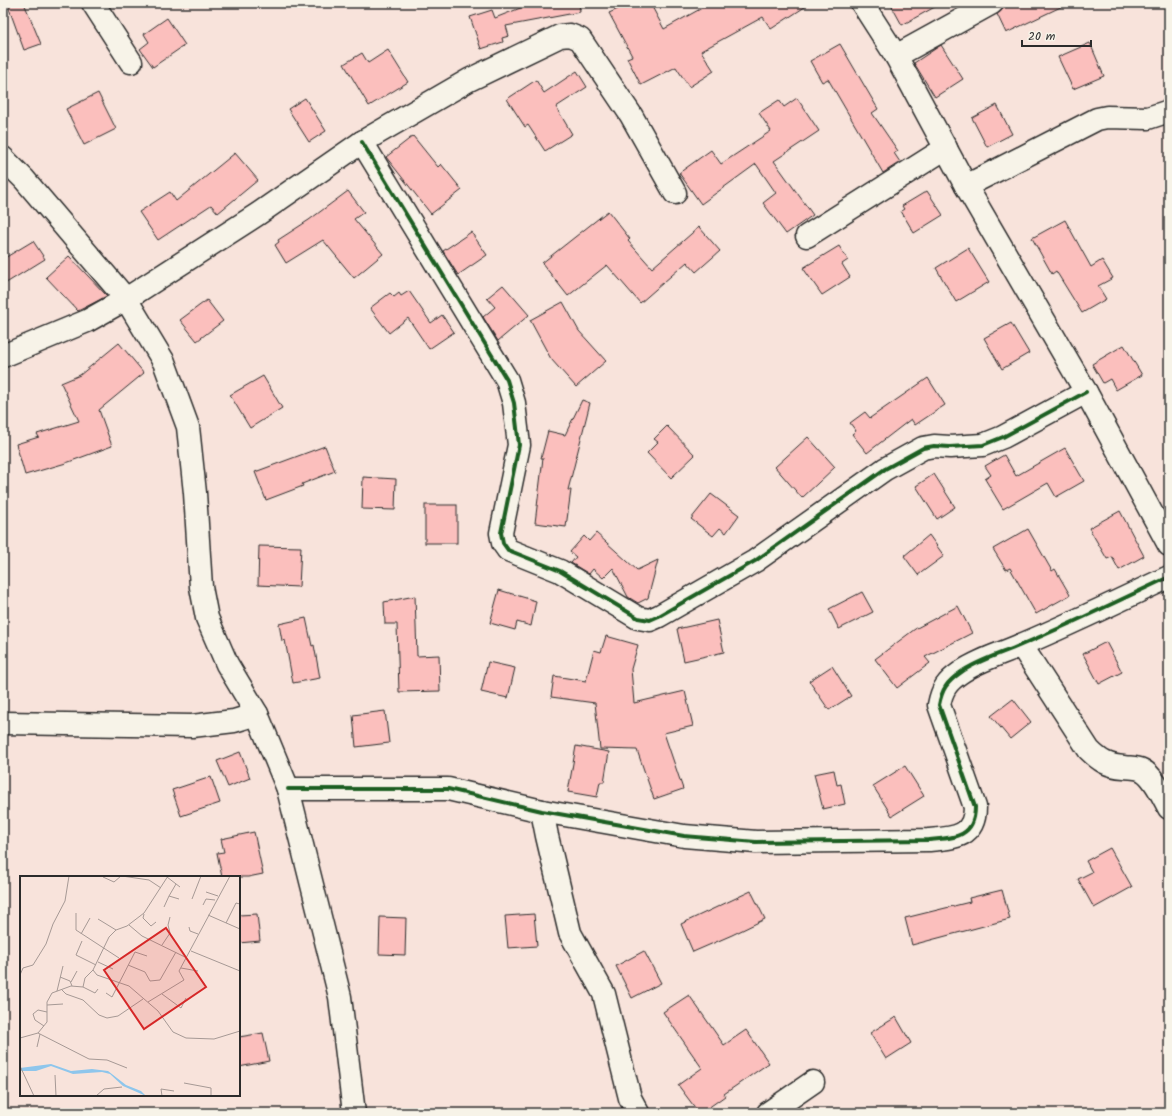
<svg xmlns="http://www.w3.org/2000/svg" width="1172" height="1116" viewBox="0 0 1172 1116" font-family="Kalam,sans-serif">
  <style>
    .building { fill: #fbbfbd; stroke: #2b2b2b }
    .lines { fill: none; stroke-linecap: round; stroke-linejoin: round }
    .minor-casing { stroke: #2b2b2b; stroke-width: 25 }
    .minor { stroke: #f7f3e8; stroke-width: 22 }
    .cycleway-casing { stroke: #f7f3e8; stroke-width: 6 }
    .cycleway { stroke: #1b5e20; stroke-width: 4 }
    .inset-road { fill: none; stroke: #a69995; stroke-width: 1 }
    .view { fill: #d62828; fill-opacity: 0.15; stroke: #d62828; stroke-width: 2 }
    .inset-edge { fill: none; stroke: #2b2b2b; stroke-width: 2 }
  </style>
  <rect width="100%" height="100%" fill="#f8e3db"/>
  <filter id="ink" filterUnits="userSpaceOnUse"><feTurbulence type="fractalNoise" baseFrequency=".025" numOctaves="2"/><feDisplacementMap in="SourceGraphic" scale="8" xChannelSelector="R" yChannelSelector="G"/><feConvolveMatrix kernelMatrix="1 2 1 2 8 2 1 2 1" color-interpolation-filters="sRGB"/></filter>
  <g filter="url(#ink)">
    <!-- building -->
    <g class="building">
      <path d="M7,3h17l17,41 -17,6z"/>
      <path d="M533,3h46l1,9 -74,14 3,10 -7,2 1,4 -22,7 -11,-32 22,-7 3,8z"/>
      <path d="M615,3h35l14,26 47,-26h100l-40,26 -8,-12 -62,34 13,20 -25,16 -13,-20 -35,18 -14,-27 5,-2 -23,-43 9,-4z"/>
      <path d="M890,3h52l-40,22z"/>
      <path d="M1006,3h63l-63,30 -9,-19 5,-4z"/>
      <path d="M167,18l18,27 -32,22 -13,-18 9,-7 -5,-8z"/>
      <path d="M1090,43l14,33 -31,13 -15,-32z"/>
      <path d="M840,44l38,65 -6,4 26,38 -4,2 6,9 -17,11 -55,-94 -6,3 -12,-21z"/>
      <path d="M941,45l22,34 -28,18 -21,-34z"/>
      <path d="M388,50l20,32 -39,24 -25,-42 18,-11 6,10z"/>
      <path d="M577,71l10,16 -31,20 16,27 -27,17 -17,-26 -3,2 -18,-28 29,-19 8,13z"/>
      <path d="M98,93l18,36 -32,16 -18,-36z"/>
      <path d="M305,98l21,33 -17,11 -21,-33z"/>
      <path d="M797,98l22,33 -45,30 39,54 -27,19 -23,-31 13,-10 -20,-29 -55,40 -22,-31 32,-23 10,14 50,-33 -12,-18 20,-13 5,7z"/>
      <path d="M997,105l15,29 -25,13 -15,-29z"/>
      <path d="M413,136l25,31 3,-3 21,26 -31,24 -45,-57z"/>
      <path d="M235,153l23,27 -40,33 -7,-8 -53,35 -19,-28 31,-20 6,9z"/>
      <path d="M348,191l16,21 -10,7 29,35 -29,24 -31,-38 -37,23 -11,-18 4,-3 -1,-2 31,-20z"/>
      <path d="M927,191l16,24 -29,18 -13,-22 3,-2 -2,-3z"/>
      <path d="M608,211l22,28 -2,2 24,27 47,-41 21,24 -24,21 -9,-10 -47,41 -33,-38 -39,31 -26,-33z"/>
      <path d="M1065,220l26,47 11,-7 11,18 -15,8 8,13 -24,14 -26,-42 -4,3 -20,-36z"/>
      <path d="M471,232l16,23 -29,20 -15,-24z"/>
      <path d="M33,241l12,18 -42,26v-26z"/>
      <path d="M839,246l9,14 -6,4 8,13 -28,18 -19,-27z"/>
      <path d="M968,248l21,34 -33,20 -20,-34z"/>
      <path d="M69,256l38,40 -29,15 -32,-34z"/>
      <path d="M503,285l26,30 -31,26 -15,-24 12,-10 -8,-9z"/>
      <path d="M409,291l22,32 11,-8 12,17 -25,17 -21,-31 -19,15 -19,-25 20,-15 4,4 5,-4 2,3z"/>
      <path d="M207,300l16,21 -26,20 -17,-21z"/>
      <path d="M563,302l16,29 27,30 -30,26 -25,-28 -21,-39z"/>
      <path d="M1011,323l18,30 -27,16 -18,-31z"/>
      <path d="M119,343l25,30 -45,37 13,36 -46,17 -41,12 -9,-31 23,-7 -2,-3 42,-13 -18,-38 19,-8z"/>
      <path d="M1124,345l18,30 -26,15 -6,-11 -7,4 -11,-19z"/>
      <path d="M263,376l19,32 -32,20 -20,-33z"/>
      <path d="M928,378l17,27 -30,20 -4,-6 -44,34 -15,-19 4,-3 -6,-8 15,-11 5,6z"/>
      <path d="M582,400l8,3 -22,87h3l-5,37 -31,-4 8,-65h-2l7,-27 17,4z"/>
      <path d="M667,426l28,29 -24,23 -24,-25 11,-11 -4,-3z"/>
      <path d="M808,437l27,30 -33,31 -27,-31z"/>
      <path d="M325,446l10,25 -33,13 1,2 -37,14 -11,-28z"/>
      <path d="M1065,448l19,33 -28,16 -8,-14 -45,26 -18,-30 6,-4 -6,-9 19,-11 12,21z"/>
      <path d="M934,474l21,33 -18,12 -21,-33z"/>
      <path d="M363,477l33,2 -1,31 -33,-1z"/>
      <path d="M711,494l28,21 -13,18 -6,-5 -7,8 -22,-17z"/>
      <rect x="425" y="505" width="32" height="38"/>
      <path d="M1120,511l24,45 -25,14 -7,-13 -5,2 -18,-31z"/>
      <path d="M1028,529l24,42 3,-2 15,26 -34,19 -26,-46 -4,2 -13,-21z"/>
      <path d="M596,533l41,37 21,-10 -10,38 -10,5 -10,-6 -15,-29 -10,10 -10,-9 -4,5 -18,-11 5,-6 -6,-5 14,-16 5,5z"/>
      <path d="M929,535l15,21 -26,19 -14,-19z"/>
      <path d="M259,546l42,1 -2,40 -41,-2z"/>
      <path d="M499,590l37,11 -5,25 -14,-4 -2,8 -25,-7z"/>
      <path d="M862,592l11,20 -34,17 -10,-20z"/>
      <path d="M415,596l2,60 22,-1 1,36 -41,1 -2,-68h-12l-1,-22z"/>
      <path d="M958,606l14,27 -47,24 5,6 -33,25 -22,-29 40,-30z"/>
      <path d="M306,618l6,28 2,-1 6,33 -27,5 -8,-43 -3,1 -3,-17z"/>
      <path d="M717,620l7,32 -40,9 -7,-32z"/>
      <path d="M606,636l32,9 -7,24 3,34 51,-12 8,35 -29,7 19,56 -29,10 -17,-49 -37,-1 -5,-46 -44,-6 3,-21 32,5 8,-31 7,2z"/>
      <path d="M1106,642l16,30 -23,12 -16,-30z"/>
      <path d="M488,662l27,6 -7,30 -27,-6z"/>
      <path d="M832,666l19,30 -22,14 -20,-29z"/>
      <path d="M1013,699l18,23 -21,17 -19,-23z"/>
      <path d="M385,711l4,32 -33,4 -3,-32z"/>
      <path d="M576,746l33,6 -5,30h-4l-3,15 -29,-5z"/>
      <path d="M240,752l10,26 -22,9 -11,-26z"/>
      <path d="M905,766l19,30 -32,20 -19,-30z"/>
      <path d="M834,770l3,15 4,-1 4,20 -22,5 -9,-35z"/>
      <path d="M211,777l9,26 -39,13 -9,-26z"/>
      <path d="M254,832l9,42 -15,3h-26l-5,-24 7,-1 -3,-13z"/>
      <path d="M1110,848l22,39 -38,21 -16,-29 14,-7 -6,-11z"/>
      <path d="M1002,890l8,29 -98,26 -7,-27 65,-16 -1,-4z"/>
      <path d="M751,891l14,28 -33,16 -39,17 -12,-28z"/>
      <path d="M257,914l3,27 -21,2v-28z"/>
      <path d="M534,914l3,32 -29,2 -3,-32z"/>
      <path d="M380,917l26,1 -1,37 -26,-1z"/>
      <path d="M644,951l17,32 -29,15 -16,-32z"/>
      <path d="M689,995l35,50 22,-15 23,33 -45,31 1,2 -24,17h-2l-21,-28 24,-17 -39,-56z"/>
      <path d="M896,1017l15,26 -25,16 -16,-26z"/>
      <path d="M263,1033l6,28 -30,6v-30z"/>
    </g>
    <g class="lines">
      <!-- minor casing -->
      <g class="minor-casing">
        <g id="minor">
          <path d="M93,3l38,59"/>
          <path d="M862,3l34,53 70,130 120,206 83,153"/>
          <path d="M896,56l96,-53"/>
          <path d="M362,142l145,238 7,23 5,42 -18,88 2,10 5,7 52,21 78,47 12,2 9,-4 96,-55 130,-92 38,-21 11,-2 16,1 33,-2 20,-8 83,-45"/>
          <path d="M3,158l21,21 102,120 38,63 24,65 7,66 6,94 6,31 20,46 30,50 31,75 52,208 14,116"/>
          <path d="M966,186l131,-67 10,-2 41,1 21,-7"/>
          <path d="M807,236l139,-88"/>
          <path d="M3,356l84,-35 39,-22 132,-85 104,-72 107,-62 91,-44 10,-1 10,4 51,76 44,78"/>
          <path d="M1021,645l68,105c11,11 19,16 35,17 6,1 12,0 18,3 12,6 21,27 27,38"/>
          <path d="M3,723l189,3 42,-5 23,-7"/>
          <path d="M288,789h160l94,22 142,25 72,6 172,-2c25,-2 47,-2 47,-33l-36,-102c3,-16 8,-23 21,-32 18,-13 41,-19 61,-28 50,-21 99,-45 148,-68"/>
          <path d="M542,811l5,25 23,97 34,61 26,104 8,15"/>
          <path d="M768,1113l45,-31"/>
        </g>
      </g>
      <!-- minor -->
      <use href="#minor" class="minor"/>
      <!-- cycleway casing -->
      <g class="cycleway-casing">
        <g id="cycleway">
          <path d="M362,142l145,238 7,23 5,42 -18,88 2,10 5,7 52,21 78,47 12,2 9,-4 96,-55 130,-92 38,-21 11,-2 16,1 33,-2 20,-8 83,-45"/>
          <path d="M288,789h160l94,22 142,25 72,6 172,-2c25,-2 47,-2 47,-33l-36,-102c3,-16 8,-23 21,-32 18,-13 41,-19 61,-28 50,-21 99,-45 148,-68"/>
        </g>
      </g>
      <!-- cycleway -->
      <use href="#cycleway" class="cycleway"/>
    </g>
  </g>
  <!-- overview -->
  <g transform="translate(20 876)">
    <rect width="220" height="220" fill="#f8e3db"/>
    <path d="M31,188l20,7 21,-2 16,2 18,14 15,6 5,5 -23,-10 -13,-12 -8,-2 -29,2 -22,-8 -15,5h-16v-3z" fill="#8ec6ec"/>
    <path class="inset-road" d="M102,0l27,4 12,8M83,1l11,5 7,-6M147,1l13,10M156,8l-7,12 10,3M186,16l12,4M172,23l9,-23M183,29l3,-6 9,1M144,31l5,-11M56,37v17l43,28M124,38l-1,4 8,8 5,-4M188,39l32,14M78,43l18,11M206,47l10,-20 4,1M109,49l13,11 45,22M169,51l1,4 8,3M61,58l9,-16M62,65l-6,14 20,10M142,69l8,-12 -2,-8 2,-8M171,75l49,20M78,86l15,7M108,89l17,7 5,9 10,-1 16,-28M161,92l17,3M73,94l4,5 32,11 29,25 15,21 13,6 28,1 26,-8M0,99l3,-7 10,-3 13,-21 7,-20 12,-23 4,-25M40,101l10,4 2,5M51,106l6,-11M63,111l12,6 3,-4M42,114l4,4 17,6 16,15 8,3 11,-2 25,-17M37,115l6,-25M86,117l6,4 23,-45 12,4M142,118l19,14 5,-10M128,126l36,-22 -5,-9 51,-95M27,129l16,-1M24,150l-9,-6 -2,-6 5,-4 9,2M18,157l51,26 18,1 20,8M0,162l18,-5 9,-11v-20l5,-9 19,-7 12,1 2,-9 8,-8 16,-33 7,-7 11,-4 17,-13 24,-37M17,171l3,-13M0,190l14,30M35,199l1,21M164,207l27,5v8M76,220l8,-7 18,-2M142,220l-1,-7 13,2"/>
    <path class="view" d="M146,52l40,59 -62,42 -40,-59z"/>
    <rect width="220" height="220" class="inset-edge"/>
  </g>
  <!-- margin -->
  <rect width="1172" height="1116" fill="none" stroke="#f7f3e8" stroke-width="16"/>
  <rect x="8" y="8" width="1156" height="1100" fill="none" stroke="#2b2b2b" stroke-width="1.5" filter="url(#ink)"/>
  <!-- scale -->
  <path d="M1022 40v6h69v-6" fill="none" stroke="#2b2b2b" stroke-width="2"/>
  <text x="1028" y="40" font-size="12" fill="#2b2b2b" stroke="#f7f3e8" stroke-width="3" paint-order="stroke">20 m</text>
</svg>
